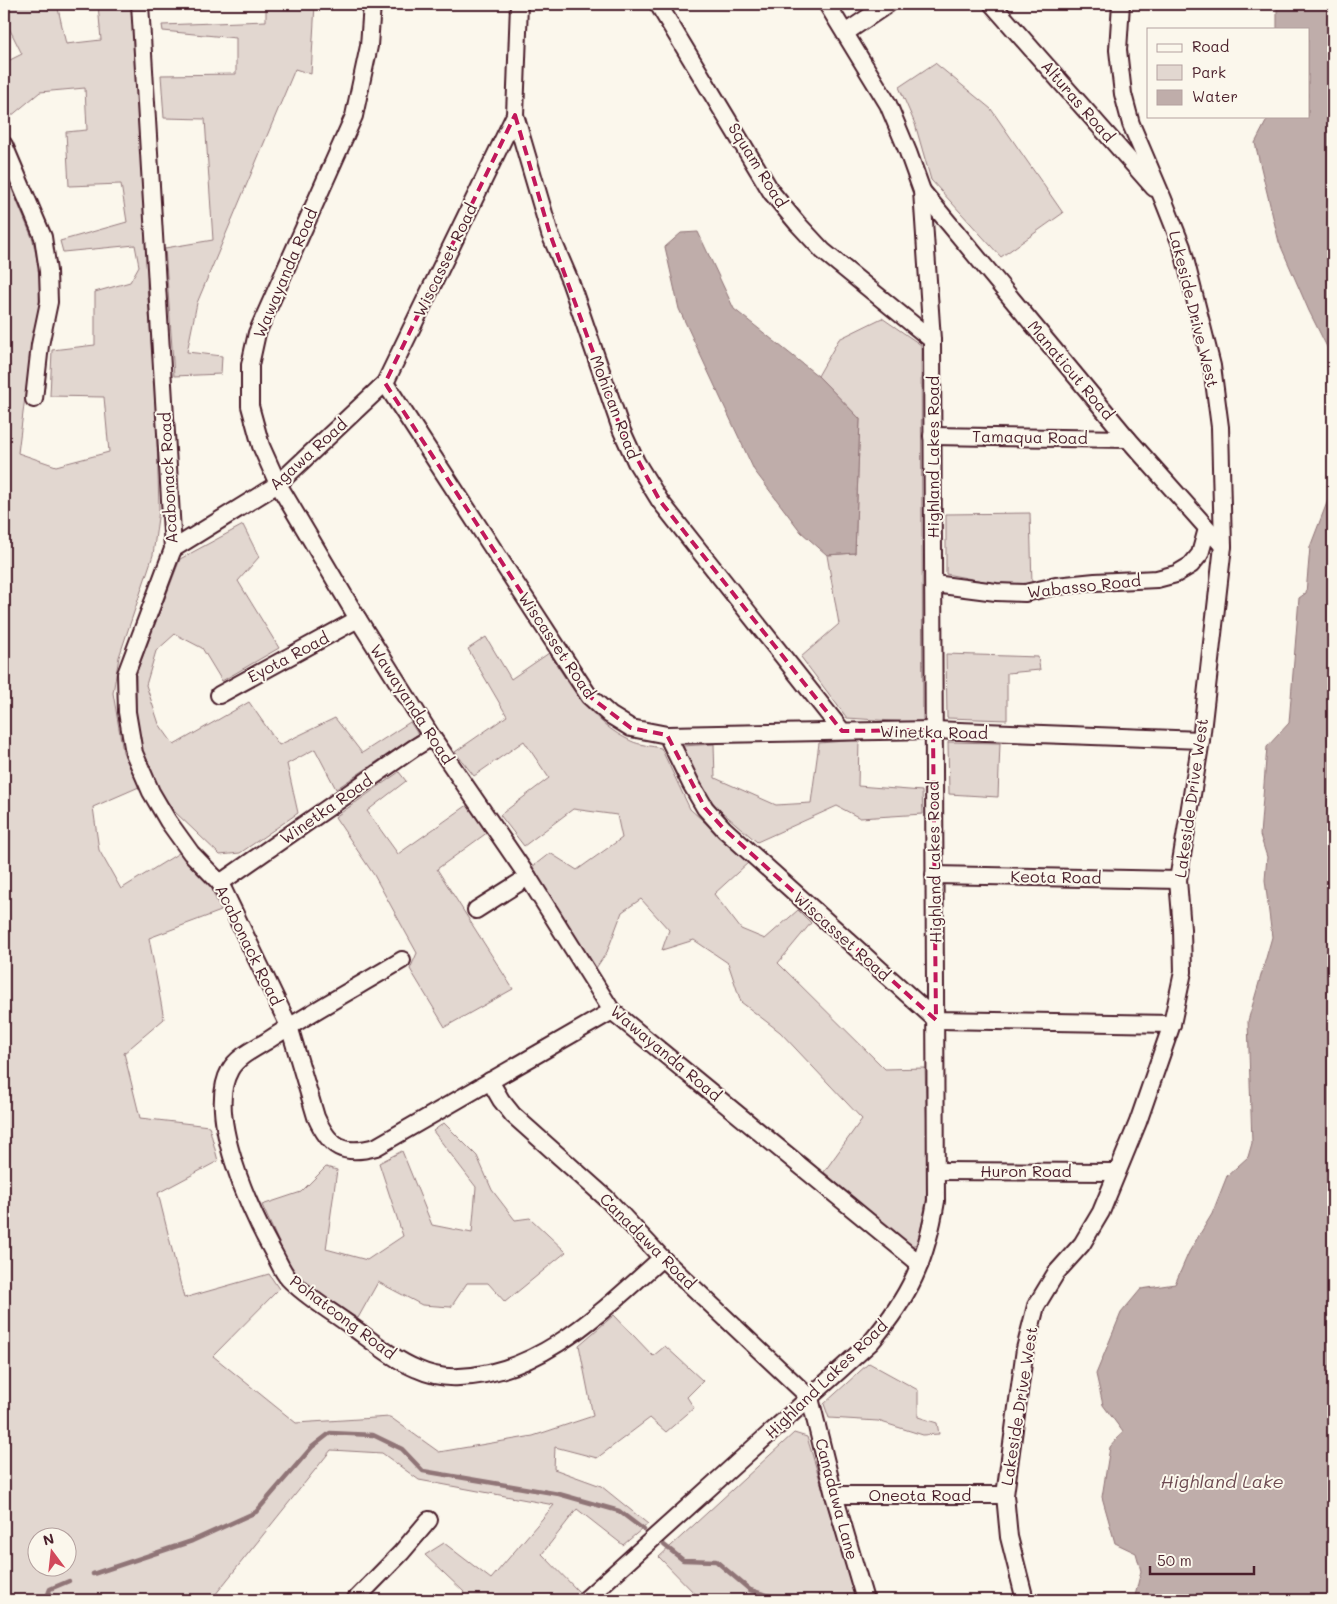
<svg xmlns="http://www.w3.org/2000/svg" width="1337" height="1604" viewBox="0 0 1337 1604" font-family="Mali,sans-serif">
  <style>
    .green { fill: #e2d7d0; stroke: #967b7e; fill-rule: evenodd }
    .water { fill: #bfadaa; stroke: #907477 }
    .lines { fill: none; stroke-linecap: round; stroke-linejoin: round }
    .stream { stroke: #907477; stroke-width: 4.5 }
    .minor-casing { stroke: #4a1f2b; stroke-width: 20 }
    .minor { stroke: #fbf7ec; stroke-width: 16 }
    .marked { fill: none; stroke: #c2185b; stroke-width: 4; stroke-dasharray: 10 6; stroke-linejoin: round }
    .labels { text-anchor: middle; stroke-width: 4; stroke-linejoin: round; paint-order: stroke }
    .street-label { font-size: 16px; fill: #4a1f2b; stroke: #fbf7ec }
    .water-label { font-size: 18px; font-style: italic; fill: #6d4a51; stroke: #fbf7ec }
  </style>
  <rect width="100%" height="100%" fill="#fbf7ec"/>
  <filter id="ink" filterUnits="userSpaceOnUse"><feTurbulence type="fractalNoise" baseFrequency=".02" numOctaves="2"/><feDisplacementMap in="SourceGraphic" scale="10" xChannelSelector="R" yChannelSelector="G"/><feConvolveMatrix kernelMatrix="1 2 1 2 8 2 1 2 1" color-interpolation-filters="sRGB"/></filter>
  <g filter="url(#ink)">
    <!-- green -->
    <g class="green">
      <path d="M4,4h53l9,40 35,-4 -3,-36h35l4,94 12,144 -2,45 9,117 3,106 -6,45 -34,102 -6,36 10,59 16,35 -46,20 6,43 22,39 58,-36 31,32 11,26 -72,27 15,81 -40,34 16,65 69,8 9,35 -60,32 26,105 85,-24 10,15 -66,67 83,67 94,-6 49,35 94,-16 60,-20 -14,-71 35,-30 39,41 12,-10 38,35 -16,16 7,11 -28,24 -16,-14 -53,40 -42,-11 -1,22 47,17 47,38 -25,21 -46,-36 -35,45 38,39 -8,7h-114l6,-8 -39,-37 19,-12 47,36 63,-74 -135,-25 -37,-27 -51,-3 -120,150h-207v-1430l29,70 7,35 -1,31 -7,35 -14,112 38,13 53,-14 -5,-55 -54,-1 2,-46 43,-5v-53l35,-10 9,-16 -4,-21 -72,7 -3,-11 67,-19 -6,-38 -52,2 -3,-54 21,-2 -2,-42 -45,4 -36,30v-59l18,-9 -15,-30zM38,1536h30v30h-30z"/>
      <path d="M266,4h49l-4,70 -16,-5 -98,234 -10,49 35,4 -1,18 -47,2 -9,-128 48,-8 -8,-121 -41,-1 -3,-43 75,-1v-36l-73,-7 -1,-6 104,-4z"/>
      <path d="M935,63l56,46 72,104 -62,44 -70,-77 -16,-56 -16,-37z"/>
      <path d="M882,318l39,27 2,378 -76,-5 -46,-61 38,-33 -12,-69 28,-2 5,-134 -42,-43 21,-37z"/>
      <path d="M1030,513l2,71 -29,1 -57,-11v-60z"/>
      <path d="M243,525l16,32 -21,24 41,67 -57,33 -20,-33 -27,-14 -19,17 -10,34 13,39 15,21 75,-43 30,43 56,-27 27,35 48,-31 8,12 -82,55 -21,-40 -28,15 11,49 -58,40 -20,2 -45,-43 -16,-22 -17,-38 -6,-41v-37l44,-115z"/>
      <path d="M486,637l25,42 38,-26c22,34 43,70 82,88 8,4 21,5 30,7l29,61 59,53 -35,32 27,35 24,10 33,-29 13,13 -33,40 107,106 40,-1 3,101 -2,33 -8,42 -8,2 -86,-74 38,-53 -82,-87 -39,-30 -13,-39 -34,-23 -32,10 7,-20 -28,-31 -19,13 -15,40 -11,16 -64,-101 18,-14 27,17 45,-32 -5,-23 -44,-6 -49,37 -24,-31 49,-37 -25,-37 -50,35 -19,-24 52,-36 -39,-67z"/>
      <path d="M946,654l92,3 2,13 -33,3v47l-60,-2z"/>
      <path d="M859,740l-1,46 64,5 1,23 -63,4 -23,-12 -80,36 -42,-36 -19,-29 -13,-31 31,-2 1,34 61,27 35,-2 8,-60z"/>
      <path d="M948,742l52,1 -2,54 -49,-3z"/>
      <path d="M399,772l7,9 -39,30 31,43 71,-50 19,28 -51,37 76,120 -68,38 -35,-58 7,-16 -43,-78 -39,-58z"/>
      <path d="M444,1123l33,33 15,34 23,30 15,-2 36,34 -61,50 -17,-19h-21l-16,24 -29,-2 -44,-23 -20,36 -30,-15 -36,-31 -30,-67 39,-13 25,-25 11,3 -11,79 41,11 36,-24 -24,-73 23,-12 30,74 40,8 4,-46 -43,-56z"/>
      <path d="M869,1363l49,27v27l19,6 2,11 -16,1 -45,-14 -49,-3 -5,-14z"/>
      <path d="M794,1433l13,4 49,163h-155l-42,-43z"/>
    </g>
    <!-- water -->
    <g class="water">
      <path d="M1277,4h56v355l-24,-48 -30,-69 -24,-99 14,-27h39v-87h-31z"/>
      <path d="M698,232l36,77 84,67 42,43 -5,134 -28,2 -26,-23 -47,-62 -75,-161 -14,-62 16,-14z"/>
      <path d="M1333,398v1202h-199l7,-29 -5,-18 -21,-10 -13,-46 8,-50 13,-15 -20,-27 -7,-31 25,-61 20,-24 34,-5 14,-32 23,-38 15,-38 21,-19 4,-14 -4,-122 24,-84 -7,-57 2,-23 -7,-22 7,-88 22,-24 10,-125 7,-5 4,-46 23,-60 -3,-85z"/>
    </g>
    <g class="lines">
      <!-- stream -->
      <g class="stream">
        <path d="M664,1545l19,15 33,1 34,29 33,10"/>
        <path d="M93,1574l99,-33 64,-29 56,-65 18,-14 43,2 29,14 21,22 136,23 60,17 25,19"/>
        <path d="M46,1600l4,-11 19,-8"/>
      </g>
      <!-- minor casing -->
      <g class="minor-casing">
        <g id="minor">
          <path d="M140,4l33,545 -47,125 1,38 7,41 17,39 17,29 23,32 29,30 69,143 27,91c14,31 27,39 60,30l236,-136"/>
          <path d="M372,4l-3,42 -15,70 -97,217 -7,32v41l11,40 17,38 80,135 74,118 96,140 84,134 308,253"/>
          <path d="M658,4l114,189 25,30 26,28 109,89"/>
          <path d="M992,4l162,184"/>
          <path d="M845,33l43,-29"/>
          <path d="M515,115l35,119 20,47 51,148 15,33 24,39 182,230"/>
          <path d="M4,145l39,92 5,34 1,31 -9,43 -6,54"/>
          <path d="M922,191l206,248 95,107"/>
          <path d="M385,383l204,313 21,19 21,13 36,7 24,49 14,24 19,21 212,191 236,4"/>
          <path d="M932,436l196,3"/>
          <path d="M173,549l105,-65 107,-101 130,-268 4,-111"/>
          <path d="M934,584l62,8 29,1 31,-7 39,-4 62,-3 19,-5 15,-9 9,-11 7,-25"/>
          <path d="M219,695l139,-76"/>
          <path d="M667,735l266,-5 268,10"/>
          <path d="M934,875l244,5"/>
          <path d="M220,883l194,-135 18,-11"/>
          <path d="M476,910l52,-33"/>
          <path d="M402,960c-45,27 -91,52 -135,81 -13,8 -30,16 -37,29 -25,44 21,142 43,182 5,8 9,20 16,27 17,18 42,32 62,47 21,15 42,33 66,43 13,6 27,9 42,8 83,-3 145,-68 203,-119"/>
          <path d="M490,1081l11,19 12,15 93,83 56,60 148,140 24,97 31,105"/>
          <path d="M936,1171l180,1"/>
          <path d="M834,1495h171"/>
          <path d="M355,1600l46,-47 28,-33"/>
          <path d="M585,1600l286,-258c39,-46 55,-81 65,-141l-4,-861 -10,-149 -14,-39 -20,-48 -61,-100"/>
          <path d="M1025,1600l-16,-63 -4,-42 20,-146 11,-43 20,-33 26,-29 19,-32 37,-90 34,-98 11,-52 -1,-43 -4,-49 23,-140 22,-194 -3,-119 -8,-61 -30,-119 -19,-48 -32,-75 -8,-30 -5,-44 3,-46"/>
        </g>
      </g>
      <!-- minor -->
      <use href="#minor" class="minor"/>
    </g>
  </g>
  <!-- marked area -->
  <path class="marked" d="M515,115l35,119 71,195 39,72 182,230 91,-1 3,290 -212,-191 -19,-21 -38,-73 -36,-7 -42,-32 -204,-313z"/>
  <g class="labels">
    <!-- street labels -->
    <g class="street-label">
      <text transform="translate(1078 101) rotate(49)" y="6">Alturas Road</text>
      <text transform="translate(758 165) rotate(58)" y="6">Squam Road</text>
      <text transform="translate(445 260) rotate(-64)" y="6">Wiscasset Road</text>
      <text transform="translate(285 273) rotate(-67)" y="6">Wawayanda Road</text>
      <text transform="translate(1194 309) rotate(76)" y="6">Lakeside Drive West</text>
      <text transform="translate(1071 370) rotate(50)" y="6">Manaticut Road</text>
      <text transform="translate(615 407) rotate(69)" y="6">Mohican Road</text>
      <text transform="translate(1030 437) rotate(1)" y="6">Tamaqua Road</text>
      <text transform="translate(308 454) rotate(-42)" y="6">Agawa Road</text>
      <text transform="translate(933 457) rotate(-90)" y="6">Highland Lakes Road</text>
      <text transform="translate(168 478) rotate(-93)" y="6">Acabonack Road</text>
      <text transform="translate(1084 586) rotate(-6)" y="6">Wabasso Road</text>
      <text transform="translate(557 645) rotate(56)" y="6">Wiscasset Road</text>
      <text transform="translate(288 657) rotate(-28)" y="6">Eyota Road</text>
      <text transform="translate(412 704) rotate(57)" y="6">Wawayanda Road</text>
      <text transform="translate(934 732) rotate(1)" y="6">Winetka Road</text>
      <text transform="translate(1191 798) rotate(-82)" y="6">Lakeside Drive West</text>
      <text transform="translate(326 809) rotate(-35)" y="6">Winetka Road</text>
      <text transform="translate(934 862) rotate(-91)" y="6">Highland Lakes Road</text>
      <text transform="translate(1056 877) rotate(1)" y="6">Keota Road</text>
      <text transform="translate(842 936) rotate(42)" y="6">Wiscasset Road</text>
      <text transform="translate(249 945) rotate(64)" y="6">Acabonack Road</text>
      <text transform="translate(666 1053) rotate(40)" y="6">Wawayanda Road</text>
      <text x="1026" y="1177">Huron Road</text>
      <text transform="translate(648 1241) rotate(45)" y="6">Canadawa Road</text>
      <text transform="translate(343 1317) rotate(37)" y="6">Pohatcong Road</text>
      <text transform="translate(826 1379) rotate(-44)" y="6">Highland Lakes Road</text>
      <text transform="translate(1019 1406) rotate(-81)" y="6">Lakeside Drive West</text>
      <text x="920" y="1501">Oneota Road</text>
      <text transform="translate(837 1499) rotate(75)" y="6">Canadawa Lane</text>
    </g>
    <!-- water labels -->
    <g class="water-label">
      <text x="1222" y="1488">Highland Lake</text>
    </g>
  </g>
  <!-- margin -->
  <rect width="1337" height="1604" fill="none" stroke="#fbf7ec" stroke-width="20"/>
  <rect x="10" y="10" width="1317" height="1584" fill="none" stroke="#4a1f2b" stroke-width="2" filter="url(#ink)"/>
  <!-- legend -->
  <rect x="1147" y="28" width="162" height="90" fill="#fbf7ec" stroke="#b4a19f"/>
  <rect x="1157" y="44" width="25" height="8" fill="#fbf7ec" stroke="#b4a19f"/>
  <text x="1192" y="52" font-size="15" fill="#4a1f2b">Road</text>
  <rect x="1157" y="65" width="25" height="15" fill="#e2d7d0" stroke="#b4a19f"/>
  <text x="1192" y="78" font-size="15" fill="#4a1f2b">Park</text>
  <rect x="1157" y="90" width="25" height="15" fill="#bfadaa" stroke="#b4a19f"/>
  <text x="1192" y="102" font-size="15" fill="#4a1f2b">Water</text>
  <!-- north arrow -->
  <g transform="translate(52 1552) rotate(345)"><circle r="24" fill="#fbf7ec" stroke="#b4a19f"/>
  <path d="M0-4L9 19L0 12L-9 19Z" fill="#d1495b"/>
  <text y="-8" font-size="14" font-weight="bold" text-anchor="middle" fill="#4a1f2b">N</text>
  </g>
  <!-- scale -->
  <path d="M1150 1566v8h104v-8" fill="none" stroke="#4a1f2b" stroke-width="2.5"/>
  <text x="1157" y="1566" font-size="15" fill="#4a1f2b" stroke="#fbf7ec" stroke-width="4" paint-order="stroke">50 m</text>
</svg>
